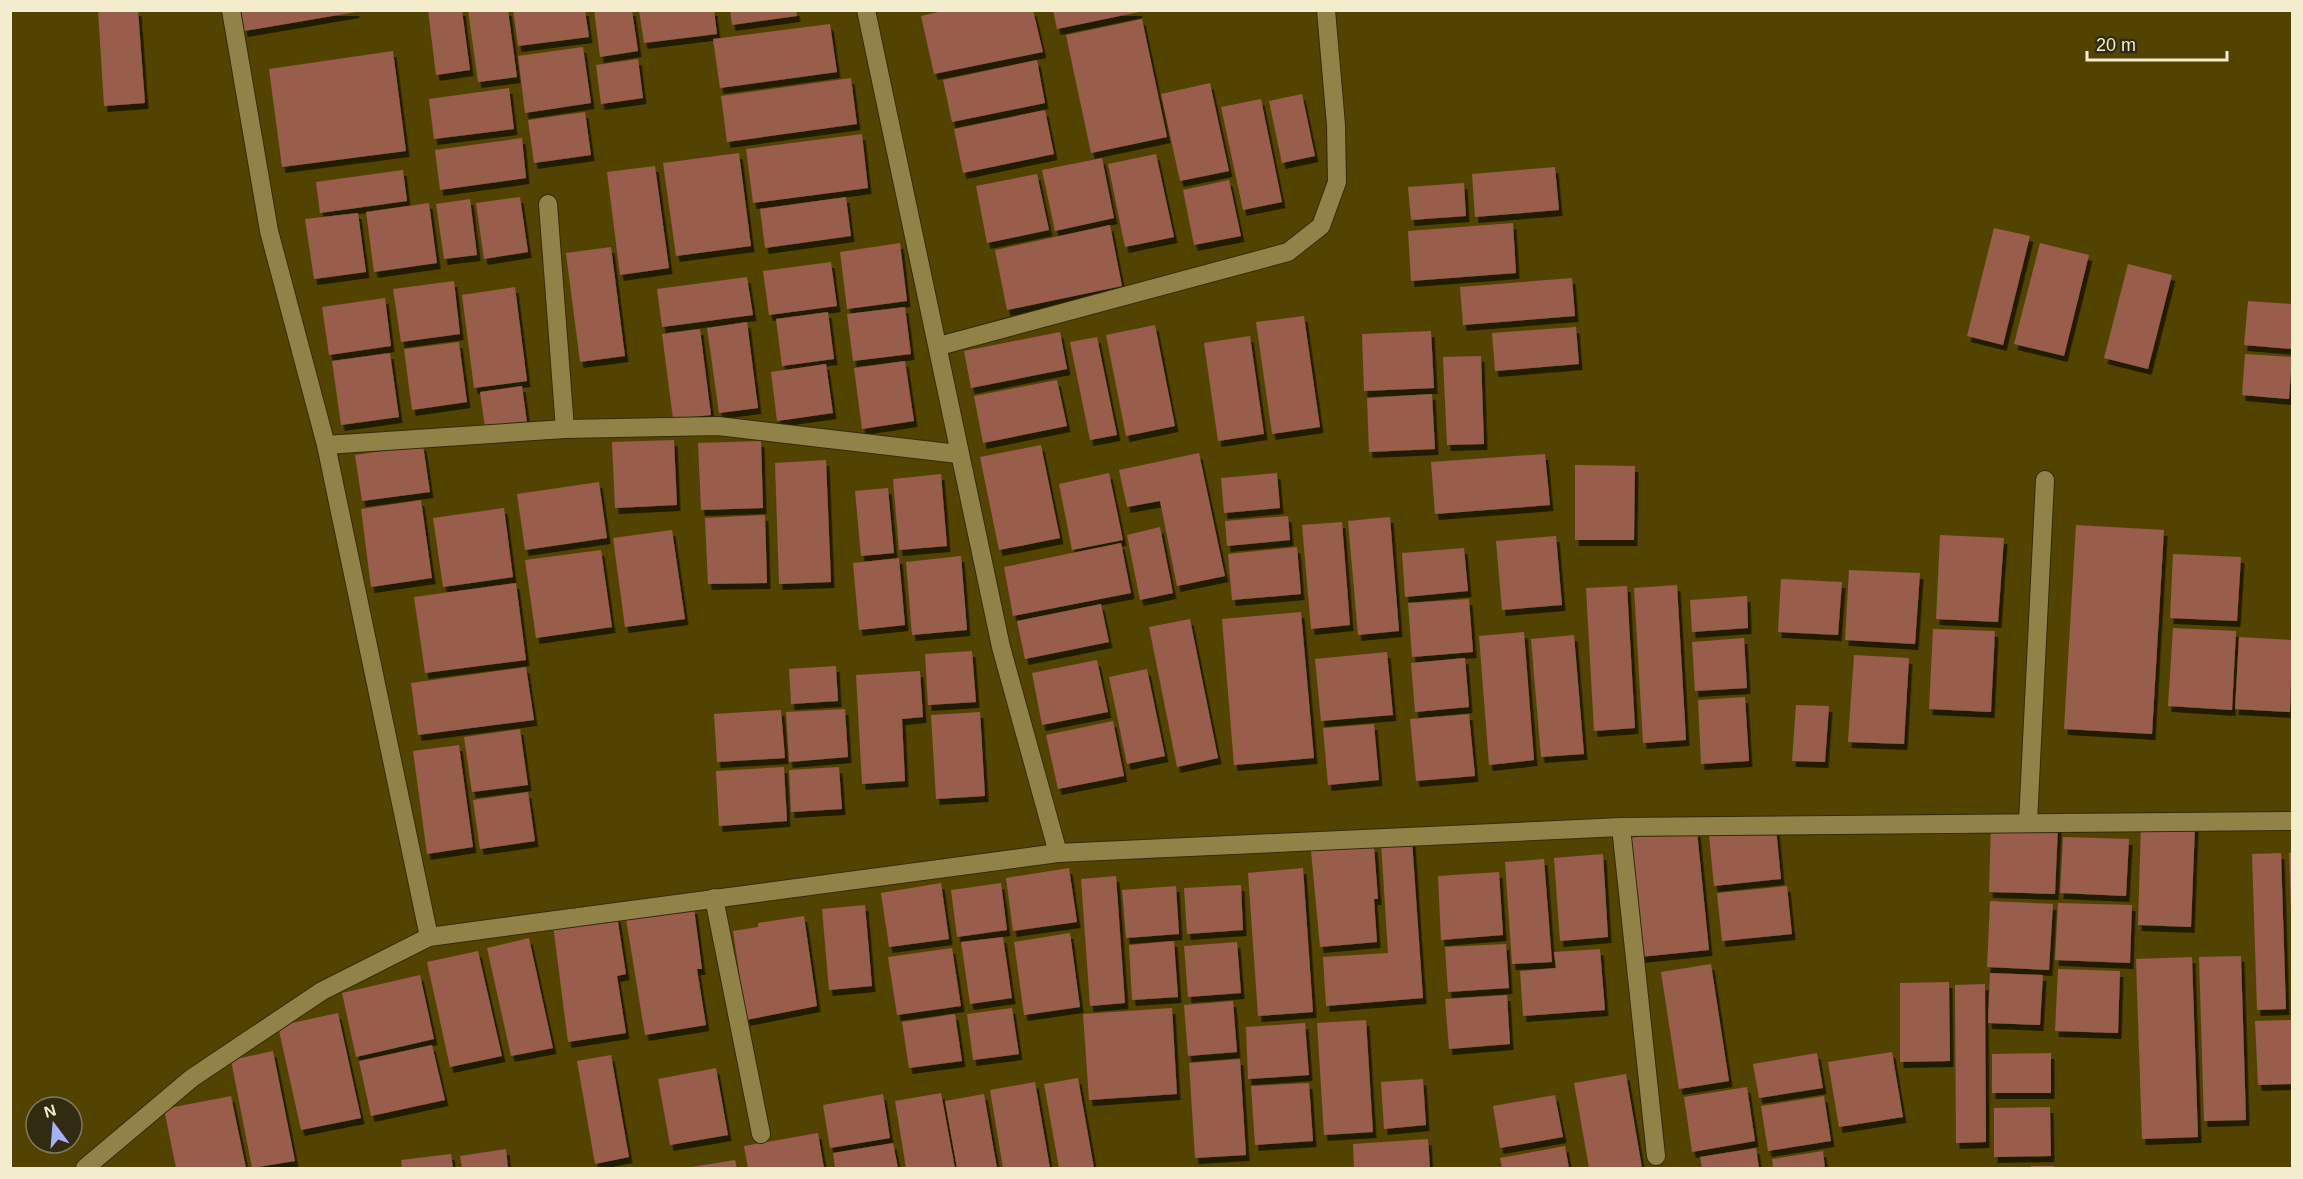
<svg xmlns="http://www.w3.org/2000/svg" width="2303" height="1179" viewBox="0 0 2303 1179" font-family="Helvetica,sans-serif">
  <style>
    .building { fill: #985d4c; filter: url(#shadow) }
    .lines { fill: none; stroke-linecap: round; stroke-linejoin: round }
    .minor-casing { stroke: #322b0b; stroke-width: 20 }
    .tertiary-casing { stroke: #322b0b; stroke-width: 20 }
    .minor { stroke: #918348; stroke-width: 18 }
    .tertiary { stroke: #918348; stroke-width: 18 }
  </style>
  <defs>
    <filter id="shadow"><feDropShadow dx="3.5" dy="6" stdDeviation="0" flood-color="#0009"/></filter>
  </defs>
  <rect width="100%" height="100%" fill="#524400"/>
  <!-- building -->
  <g class="building">
    <path d="M98,10h40l7,93 -41,3z"/>
    <path d="M241,10h115v2l-112,19z"/>
    <path d="M428,10h34l8,60 -34,5z"/>
    <path d="M468,10h40l9,67 -39,5z"/>
    <path d="M513,10h72l4,27 -71,9z"/>
    <path d="M594,10h38l6,41 -38,6z"/>
    <path d="M639,10h75l3,24 -73,9z"/>
    <path d="M730,10h66l1,6 -65,9z"/>
    <path d="M947,10h86l10,42 -109,22 -13,-58z"/>
    <path d="M1053,10h86v2l-82,17z"/>
    <path d="M1142,19l25,118 -76,16 -25,-118z"/>
    <path d="M830,24l7,48 -117,16 -7,-49z"/>
    <path d="M583,47l8,56 -66,10 -7,-57z"/>
    <path d="M393,51l13,100 -124,16 -13,-98z"/>
    <path d="M638,59l5,39 -42,6 -5,-39z"/>
    <path d="M1037,60l8,43 -93,19 -9,-42z"/>
    <path d="M851,78l6,46 -130,18 -6,-46z"/>
    <path d="M1210,83l19,88 -49,10 -19,-87z"/>
    <path d="M509,88l5,41 -80,10 -5,-40z"/>
    <path d="M1302,94l13,62 -33,7 -13,-62z"/>
    <path d="M1261,99l21,103 -39,8 -22,-103z"/>
    <path d="M1045,110l9,44 -91,19 -9,-44z"/>
    <path d="M585,112l6,43 -57,8 -6,-43z"/>
    <path d="M862,134l6,54 -115,15 -7,-54z"/>
    <path d="M522,138l4,40 -86,12 -5,-40z"/>
    <path d="M739,153l12,93 -75,10 -13,-93z"/>
    <path d="M1156,154l18,83 -49,10 -17,-83z"/>
    <path d="M1102,158l12,60 -59,13 -13,-61z"/>
    <path d="M655,166l14,102 -49,7 -13,-103z"/>
    <path d="M1555,167l4,43 -84,7 -3,-43z"/>
    <path d="M403,170l4,31 -87,12 -4,-31z"/>
    <path d="M1037,174l12,56 -62,13 -11,-57z"/>
    <path d="M1229,180l12,56 -47,9 -11,-55z"/>
    <path d="M1464,183l2,33 -55,4 -3,-33z"/>
    <path d="M520,197l8,55 -44,7 -8,-56z"/>
    <path d="M846,197l5,39 -86,12 -5,-39z"/>
    <path d="M470,199l7,56 -33,4 -8,-55z"/>
    <path d="M429,203l8,60 -63,9 -8,-60z"/>
    <path d="M358,213l8,59 -52,7 -9,-60z"/>
    <path d="M1513,223l3,50 -105,8 -3,-50z"/>
    <path d="M1110,225l12,61 -115,24 -12,-60z"/>
    <path d="M1994,228l36,8 -27,109 -36,-9z"/>
    <path d="M900,243l7,58 -60,8 -7,-57z"/>
    <path d="M2040,243l49,12 -25,101 -50,-12z"/>
    <path d="M611,247l14,109 -45,6 -14,-109z"/>
    <path d="M831,262l6,44 -68,9 -6,-44z"/>
    <path d="M2128,264l44,11 -24,94 -44,-11z"/>
    <path d="M747,277l6,38 -91,12 -5,-38z"/>
    <path d="M1572,278l3,38 -112,9 -3,-38z"/>
    <path d="M454,281l6,53 -59,8 -8,-53z"/>
    <path d="M515,287l12,94 -53,7 -12,-93z"/>
    <path d="M385,298l6,48 -62,9 -7,-48z"/>
    <path d="M2248,301l44,3v45l-48,-4z"/>
    <path d="M905,307l6,47 -58,7 -6,-47z"/>
    <path d="M828,312l6,47 -52,7 -6,-47z"/>
    <path d="M1304,316l16,111 -48,7 -16,-112z"/>
    <path d="M747,322l11,86 -39,5 -12,-85z"/>
    <path d="M1155,325l20,101 -49,10 -20,-101z"/>
    <path d="M1576,327l3,37 -84,7 -3,-38z"/>
    <path d="M700,329l11,86 -38,4 -11,-85z"/>
    <path d="M1431,331l3,57 -70,3 -2,-57z"/>
    <path d="M1060,332l7,37 -96,19 -7,-37z"/>
    <path d="M1250,336l14,98 -46,7 -14,-98z"/>
    <path d="M1097,337l20,98 -27,5 -20,-98z"/>
    <path d="M459,342l8,60 -55,8 -8,-61z"/>
    <path d="M390,353l9,64 -58,8 -9,-64z"/>
    <path d="M2245,354l47,3 -3,42 -47,-4z"/>
    <path d="M1481,356l3,88 -37,1 -4,-88z"/>
    <path d="M905,361l9,60 -52,8 -8,-61z"/>
    <path d="M826,364l7,49 -56,8 -6,-49z"/>
    <path d="M1057,380l10,46 -84,17 -9,-47z"/>
    <path d="M522,386l5,36 -42,6 -5,-36z"/>
    <path d="M1432,394l3,55 -66,3 -2,-54z"/>
    <path d="M674,440l3,65 -62,3 -3,-66z"/>
    <path d="M761,441l2,67 -62,2 -3,-67z"/>
    <path d="M423,445l7,47 -68,9 -7,-46z"/>
    <path d="M1041,445l19,93 -61,12 -19,-93z"/>
    <path d="M1199,453l26,123 -48,10 -17,-85 -33,6 -8,-37z"/>
    <path d="M1545,454l5,51 -115,9 -4,-52z"/>
    <path d="M826,460l5,122 -52,2 -4,-121z"/>
    <path d="M1575,465l60,1 -1,74h-59z"/>
    <path d="M1109,473l14,67 -51,10 -13,-66z"/>
    <path d="M1277,473l3,35 -56,5 -3,-35z"/>
    <path d="M941,474l6,72 -48,4 -6,-71z"/>
    <path d="M599,482l8,56 -82,12 -8,-56z"/>
    <path d="M888,488l6,65 -33,3 -6,-65z"/>
    <path d="M421,500l11,78 -61,9 -10,-78z"/>
    <path d="M504,508l9,69 -70,10 -10,-69z"/>
    <path d="M765,515l2,68 -59,1 -3,-66z"/>
    <path d="M1288,516l2,24 -63,6 -2,-25z"/>
    <path d="M1390,517l9,114 -41,4 -10,-114z"/>
    <path d="M1342,522l8,103 -39,4 -9,-104z"/>
    <path d="M2076,525l88,5 -12,204 -88,-5z"/>
    <path d="M1160,527l13,66 -33,7 -13,-65z"/>
    <path d="M672,530l13,89 -60,8 -12,-89z"/>
    <path d="M1940,535l64,3 -6,84 -62,-3z"/>
    <path d="M1556,536l6,69 -60,5 -6,-69z"/>
    <path d="M1121,543l10,50 -118,23 -9,-49z"/>
    <path d="M1297,547l4,47 -69,6 -4,-46z"/>
    <path d="M1464,548l4,43 -63,6 -3,-44z"/>
    <path d="M601,550l11,77 -76,11 -11,-78z"/>
    <path d="M2173,554l68,3 -4,64 -67,-3z"/>
    <path d="M961,556l6,74 -55,5 -6,-73z"/>
    <path d="M899,558l6,67 -46,5 -6,-67z"/>
    <path d="M1849,570l71,3 -5,71 -70,-4z"/>
    <path d="M1781,579l61,3 -4,53 -60,-3z"/>
    <path d="M516,583l10,77 -101,13 -11,-76z"/>
    <path d="M1677,585l9,155 -43,3 -9,-155z"/>
    <path d="M1627,586l8,142 -41,3 -8,-143z"/>
    <path d="M1747,596l1,32 -56,4 -2,-32z"/>
    <path d="M1469,599l4,53 -61,5 -4,-54z"/>
    <path d="M1101,604l8,38 -84,17 -8,-38z"/>
    <path d="M1301,612l13,146 -80,7 -12,-146z"/>
    <path d="M1190,619l28,139 -41,9 -28,-140z"/>
    <path d="M2173,628l63,3 -4,79 -64,-4z"/>
    <path d="M1933,629l62,2 -4,81 -62,-3z"/>
    <path d="M1524,632l10,128 -45,5 -10,-129z"/>
    <path d="M1574,635l10,119 -43,3 -10,-118z"/>
    <path d="M2239,637l53,3 -2,72 -55,-3z"/>
    <path d="M1744,638l3,50 -52,3 -3,-49z"/>
    <path d="M972,651l4,51 -48,3 -3,-51z"/>
    <path d="M1387,652l6,63 -72,6 -6,-62z"/>
    <path d="M1854,655l55,3 -5,86 -56,-2z"/>
    <path d="M1465,658l4,49 -54,5 -4,-49z"/>
    <path d="M1097,660l11,52 -66,13 -10,-52z"/>
    <path d="M836,666l2,35 -47,3 -2,-35z"/>
    <path d="M526,667l8,53 -116,15 -7,-52z"/>
    <path d="M1147,669l18,87 -38,8 -18,-87z"/>
    <path d="M920,671l3,46 -21,2 3,62 -43,3 -6,-109z"/>
    <path d="M1745,697l4,64 -48,3 -3,-64z"/>
    <path d="M1796,705l33,1 -4,56 -33,-1z"/>
    <path d="M845,709l3,48 -59,5 -3,-50z"/>
    <path d="M781,710l4,48 -68,4 -3,-48z"/>
    <path d="M980,712l5,84 -49,3 -5,-84z"/>
    <path d="M1469,714l6,62 -59,5 -6,-62z"/>
    <path d="M1113,721l11,55 -66,13 -12,-54z"/>
    <path d="M1374,724l5,56 -51,5 -5,-57z"/>
    <path d="M520,729l8,56 -56,7 -8,-55z"/>
    <path d="M459,745l14,102 -46,7 -14,-103z"/>
    <path d="M784,767l3,54 -68,5 -3,-55z"/>
    <path d="M839,767l3,42 -51,3 -2,-42z"/>
    <path d="M528,792l7,49 -55,8 -7,-49z"/>
    <path d="M1991,824l67,2 -3,68 -66,-2z"/>
    <path d="M2141,824l54,2 -4,101 -53,-2z"/>
    <path d="M1776,828l5,51 -67,7 -5,-51z"/>
    <path d="M1697,831l12,119 -69,7 -12,-119z"/>
    <path d="M2063,837l66,2 -3,57 -66,-3z"/>
    <path d="M1412,840l11,158 -97,8 -3,-49 65,-4 -7,-111z"/>
    <path d="M1374,846l4,53h-4l3,43 -57,5 -9,-96z"/>
    <path d="M2292,852v59h-1l-2,-58z"/>
    <path d="M2281,853l5,156 -29,1 -5,-156z"/>
    <path d="M1603,854l5,83 -48,4 -6,-83z"/>
    <path d="M1544,859l8,103 -40,2 -7,-102z"/>
    <path d="M1069,868l8,54 -64,9 -7,-53z"/>
    <path d="M1303,868l10,144 -55,4 -10,-143z"/>
    <path d="M1499,872l4,63 -62,5 -3,-64z"/>
    <path d="M1116,876l9,127 -35,3 -9,-127z"/>
    <path d="M941,883l8,56 -60,8 -8,-54z"/>
    <path d="M1001,883l6,47 -50,7 -6,-47z"/>
    <path d="M1241,885l2,45 -56,4 -3,-46z"/>
    <path d="M1176,886l3,48 -53,4 -4,-48z"/>
    <path d="M1787,886l5,48 -70,7 -5,-48z"/>
    <path d="M1990,901l63,3 -4,66 -62,-3z"/>
    <path d="M2058,903l74,2 -2,58 -75,-3z"/>
    <path d="M865,905l7,81 -43,4 -7,-81z"/>
    <path d="M694,908l8,61h-5l9,56 -61,10 -19,-116z"/>
    <path d="M617,915l9,59 -9,2 9,57 -58,9 -15,-117z"/>
    <path d="M804,916l13,90 -71,14 -13,-89 25,-4v-4z"/>
    <path d="M1070,933l10,74 -56,8 -10,-73z"/>
    <path d="M1003,937l9,61 -42,6 -9,-62z"/>
    <path d="M529,938l24,110 -42,8 -24,-108z"/>
    <path d="M1174,941l4,56 -46,3 -3,-55z"/>
    <path d="M1237,942l4,51 -53,4 -4,-51z"/>
    <path d="M1506,944l3,44 -61,4 -3,-45z"/>
    <path d="M952,948l9,58 -64,9 -9,-58z"/>
    <path d="M1600,949l5,61 -82,6 -3,-45 36,-3 -2,-16z"/>
    <path d="M478,951l24,105 -52,11 -23,-105z"/>
    <path d="M2241,956l5,164 -42,1 -5,-164z"/>
    <path d="M2192,957l6,180 -56,2 -6,-180z"/>
    <path d="M1711,964l18,117 -50,8 -18,-117z"/>
    <path d="M2058,969l62,2 -2,62 -63,-2z"/>
    <path d="M1990,973l53,2 -3,50 -52,-2z"/>
    <path d="M420,975l14,64 -78,18 -14,-64z"/>
    <path d="M1949,982l1,79 -50,1v-79z"/>
    <path d="M1985,984l1,158 -30,1 -1,-158z"/>
    <path d="M1507,995l3,49 -61,5 -4,-50z"/>
    <path d="M1233,1001l4,51 -49,4 -4,-51z"/>
    <path d="M1012,1008l7,46 -46,6 -6,-46z"/>
    <path d="M1172,1008l5,86 -88,6 -6,-86z"/>
    <path d="M338,1013l23,105 -60,12 -23,-104z"/>
    <path d="M955,1014l7,47 -53,7 -7,-46z"/>
    <path d="M1366,1020l7,112 -49,3 -7,-112z"/>
    <path d="M2292,1020v64l-34,1 -3,-64z"/>
    <path d="M1305,1023l4,52 -61,4 -2,-52z"/>
    <path d="M432,1045l13,55 -74,16 -12,-55z"/>
    <path d="M273,1051l22,110 -43,7 -21,-108z"/>
    <path d="M1892,1052l11,65 -64,10 -11,-65z"/>
    <path d="M1817,1053l6,35 -64,10 -6,-34z"/>
    <path d="M2051,1053v40h-59v-39z"/>
    <path d="M611,1055l18,102 -34,7 -18,-103z"/>
    <path d="M1240,1059l6,96 -51,3 -6,-95z"/>
    <path d="M716,1068l12,67 -58,10 -12,-66z"/>
    <path d="M1626,1074l16,94h-53l-15,-85z"/>
    <path d="M1078,1078l16,90h-35l-15,-84z"/>
    <path d="M1423,1079l3,46 -42,4 -3,-47z"/>
    <path d="M1035,1082l15,86h-47l-13,-78z"/>
    <path d="M1309,1083l4,58 -58,4 -4,-59z"/>
    <path d="M1747,1087l8,54 -63,11 -8,-55z"/>
    <path d="M941,1093l14,75h-49l-11,-67z"/>
    <path d="M883,1094l7,44 -60,10 -7,-43z"/>
    <path d="M984,1094l13,74h-40l-12,-67z"/>
    <path d="M1555,1095l8,42 -63,11 -7,-42z"/>
    <path d="M231,1096l15,72h-70l-12,-59z"/>
    <path d="M1824,1096l7,45 -63,10 -7,-45z"/>
    <path d="M2050,1107l1,49 -57,1v-49z"/>
    <path d="M818,1133l6,35h-76l-4,-22z"/>
    <path d="M1428,1139l2,29h-76l-1,-24z"/>
    <path d="M893,1143l5,25h-63l-2,-15z"/>
    <path d="M1565,1146l4,22h-67l-2,-10z"/>
    <path d="M1756,1148l3,20h-57l-2,-11z"/>
    <path d="M506,1149l2,19h-46l-2,-12z"/>
    <path d="M1823,1151l2,17h-52l-1,-9z"/>
    <path d="M451,1154l2,14h-51l-1,-8z"/>
    <path d="M735,1160l2,8h-45v-1z"/>
    <rect x="2031" y="1166" width="23" height="2"/>
  </g>
  <g class="lines">
    <!-- minor casing -->
    <g class="minor-casing">
      <g id="minor">
        <path d="M231,10l38,221 57,214 103,492"/>
        <path d="M866,10l135,637 57,206"/>
        <path d="M548,204l17,225"/>
        <path d="M939,346l349,-94 33,-26 16,-44 -1,-57 -10,-115"/>
        <path d="M326,445l239,-16 153,-3 240,28"/>
        <path d="M2028,822l17,-342"/>
        <path d="M1621,827l35,329"/>
        <path d="M714,898l47,236"/>
      </g>
    </g>
    <!-- tertiary casing -->
    <g class="tertiary-casing">
      <path id="tertiary" d="M85,1168l107,-90 130,-87 107,-54 629,-84 563,-26 671,-6"/>
    </g>
    <!-- minor -->
    <use href="#minor" class="minor"/>
    <!-- tertiary -->
    <use href="#tertiary" class="tertiary"/>
  </g>
  <!-- border -->
  <rect width="2303" height="1179" fill="none" stroke="#f3eccd" stroke-width="24"/>
  <!-- north arrow -->
  <g transform="translate(54 1125) rotate(344)"><circle r="28" fill="#312b12" stroke="#7f785d" stroke-width="1.5"/>
  <path d="M0-4.5L10 22L0 15L-10 22Z" fill="#a5b1fc"/>
  <text y="-9" font-size="16" font-weight="bold" text-anchor="middle" fill="#f3eccd">N</text>
  </g>
  <!-- scale -->
  <path d="M2087 51v9h140v-9" fill="none" stroke="#f3eccd" stroke-width="3"/>
  <text x="2096" y="51" font-size="18" fill="#f3eccd" stroke="#312b12" stroke-width="4.5" paint-order="stroke">20 m</text>
</svg>
